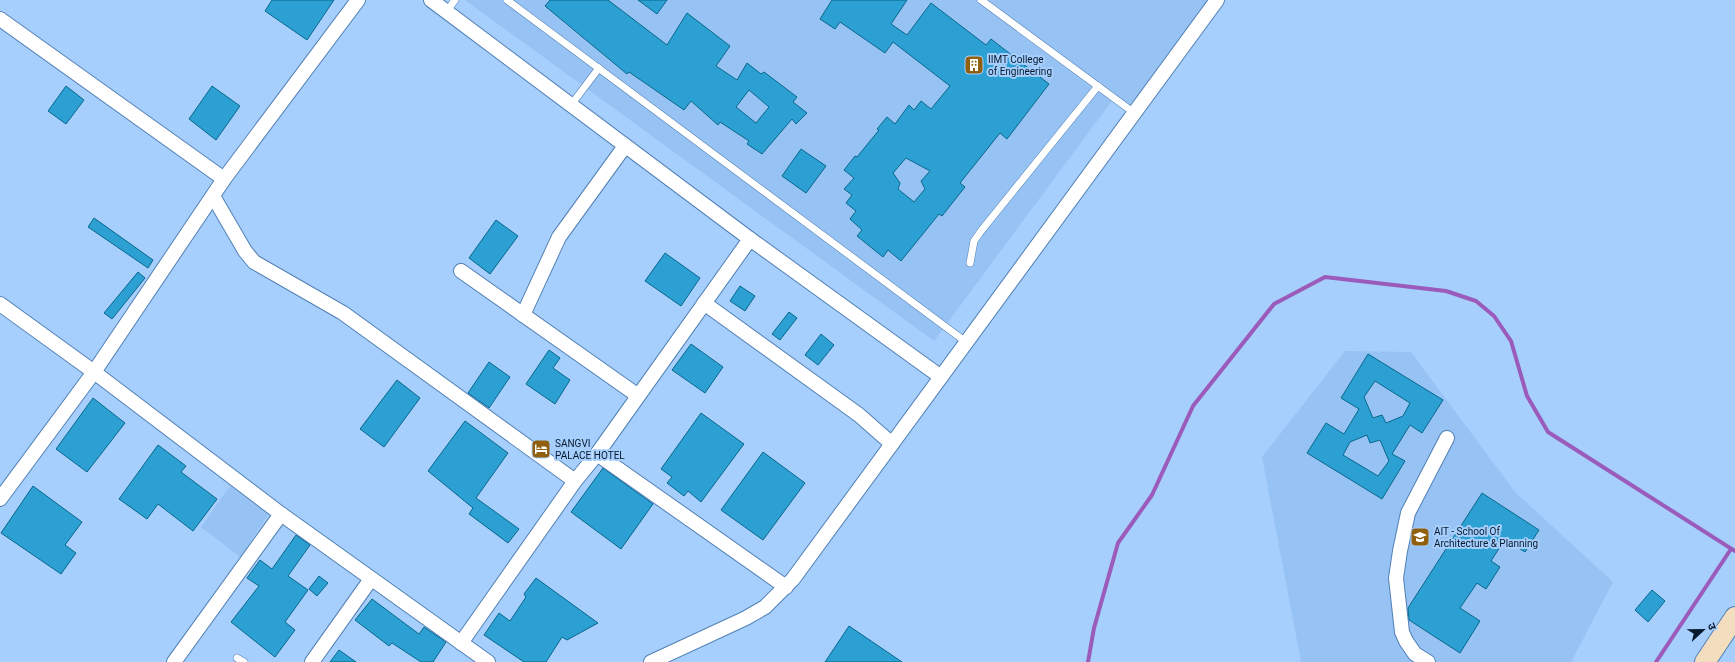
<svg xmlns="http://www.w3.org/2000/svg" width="1735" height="662" viewBox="0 0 1735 662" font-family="Roboto,'Noto Sans Devanagari',sans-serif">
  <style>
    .built { fill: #97c2f4 }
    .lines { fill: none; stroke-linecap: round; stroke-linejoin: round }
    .stream { stroke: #9a5bbb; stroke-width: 4 }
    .building { fill: #2da0d3; stroke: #07678c; fill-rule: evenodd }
    .lane-casing { stroke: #5180b5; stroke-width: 8 }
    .street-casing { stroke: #5180b5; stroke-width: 16 }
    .secondary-casing { stroke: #5180b5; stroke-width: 22 }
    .lane { stroke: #fff; stroke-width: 7 }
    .street { stroke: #fff; stroke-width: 14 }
    .secondary { stroke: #f2debf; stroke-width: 20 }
    .labels { text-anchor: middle; stroke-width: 4; stroke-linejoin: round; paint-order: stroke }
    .poi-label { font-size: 10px; fill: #06192d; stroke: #a7cffd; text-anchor: start }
  </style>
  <rect width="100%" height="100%" fill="#a7cffd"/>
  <!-- built -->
  <g class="built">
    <path d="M465,0h743l-75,112 -19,-14 -180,243z"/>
    <path d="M1345,351l66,1 104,140 98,90 -42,80h-270l-39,-205z"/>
    <path d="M230,486l39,28 -29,43 -39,-30z"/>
  </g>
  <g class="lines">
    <!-- stream -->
    <g class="stream">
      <path d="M1088,662l6,-34 24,-85 34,-48 41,-89 81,-102 51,-27 121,14 30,10 18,15 17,25 16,55 21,36 187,119"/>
      <path d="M1656,662l75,-113"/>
    </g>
  </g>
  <!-- building -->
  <g class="building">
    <path d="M272,0h62l-27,40 -42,-29z"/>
    <path d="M550,0h58l59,45 20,-32 43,33 -14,20 21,14 10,-17 14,11 3,-2 33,25 -4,5 14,11 -11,11 -4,-5 -30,35 -15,-10 2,-3 -29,-19 -2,3 -27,-24 -7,9 -55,-38 -2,2 -82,-68zM749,90l20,17 -13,16 -20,-16z"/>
    <path d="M638,0h29l-10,14z"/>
    <path d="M832,0h75l-16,24 16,11 24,-32 55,42 5,-6 58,45 -42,55 -7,-6 -40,50 5,4 -23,29 -3,-2 -38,47 -13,-11 -5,7 -26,-21 5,-6 -12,-11 6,-8 -10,-8 6,-8 -8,-6 10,-11 -10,-8 11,-14 2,1 22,-27 -2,-1 10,-12 8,7 14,-19 5,5 7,-9 10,8 19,-23 -57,-44 -8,11 -45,-31 -5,7 -15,-10zM906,158l24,13 -9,10 4,8 -11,13 -16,-13 2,-6 -7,-10z"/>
    <path d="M66,86l18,14 -18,24 -18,-13z"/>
    <path d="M212,86l28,20 -24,34 -27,-21z"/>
    <path d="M801,149l25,17 -20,27 -24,-17z"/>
    <path d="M94,218l59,42 -5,8 -60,-41z"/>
    <path d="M496,220l22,16 -28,38 -21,-16z"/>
    <path d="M665,253l35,25 -19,28 -36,-25z"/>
    <path d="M138,272l7,6 -33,41 -8,-6z"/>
    <path d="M740,286l15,10 -10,15 -15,-10z"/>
    <path d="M789,312l8,6 -17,22 -8,-6z"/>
    <path d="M821,334l13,11 -16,20 -13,-10z"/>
    <path d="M691,344l32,23 -18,26 -33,-23z"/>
    <path d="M549,350l11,8 -7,10 17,12 -15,24 -29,-20z"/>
    <path d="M1368,354l75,46 -21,33 -12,-8 -18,29 13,7 -23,38 -75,-46 19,-30 18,11 15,-25 -18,-11zM1375,381l35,22 -7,13 -17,7 -4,-8 -9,3 -9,-21zM1367,435l3,8 10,-3 9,21 -11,15 -35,-21 7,-13z"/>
    <path d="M489,362l21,15 -21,31 -21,-15z"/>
    <path d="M397,380l23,18 -36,49 -24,-18z"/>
    <path d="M93,398l32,25 -38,49 -31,-23z"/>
    <path d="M701,413l43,31 -43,58 -13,-11 -4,5 -17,-13 5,-6 -11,-8z"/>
    <path d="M465,421l43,32 -32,45 43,31 -11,14 -39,-29 4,-6 -45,-37z"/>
    <path d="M158,445l28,21 -5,6 36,27 -24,32 -35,-27 -11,15 -28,-20z"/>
    <path d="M763,452l42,31 -42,57 -42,-30z"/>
    <path d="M603,468l50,36 -32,45 -50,-37z"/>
    <path d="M33,486l49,36 -17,23 11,8 -15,21 -60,-41z"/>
    <path d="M1482,493l57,37 -14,22 -20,-13 -14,22 9,6 -14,22 -9,-6 -17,25 20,13 -20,32 -51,-33 -1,-12z"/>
    <path d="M296,535l14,10 -22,31 20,14 -23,32 10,8 -20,27 -44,-35 28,-36 -12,-8 13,-18 12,9z"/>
    <path d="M319,576l9,7 -11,13 -8,-7z"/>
    <path d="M536,578l62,45 -31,17 -5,-3 -16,25h-22l-40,-27 15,-22 11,8 16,-24 -2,-3z"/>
    <path d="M1652,590l13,11 -17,21 -13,-12z"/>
    <path d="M372,599l47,35 5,-7 22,15 -13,20h-12l-29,-19 -3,3 -34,-26z"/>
    <path d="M849,626l53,36h-77z"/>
    <path d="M339,650l17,12h-26z"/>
  </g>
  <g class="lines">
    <!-- lane casing -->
    <g class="lane-casing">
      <g id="lane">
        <path d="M507,0l459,342"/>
        <path d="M981,0l152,112"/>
        <path d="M447,11l8,-11"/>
        <path d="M571,105l28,-37"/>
        <path d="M970,263l4,-22 7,-10 117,-145"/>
        <path d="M237,658l7,4"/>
      </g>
    </g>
    <!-- street casing -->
    <g class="street-casing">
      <g id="street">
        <path d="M431,0l319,239 191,138"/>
        <path d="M0,19l224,160"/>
        <path d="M213,196l32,55 9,11 89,51 232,168"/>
        <path d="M461,271l176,124"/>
        <path d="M704,303l155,112 33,29"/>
        <path d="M0,304l94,68 187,142 207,148"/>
        <path d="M523,315l36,-78 66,-91"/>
        <path d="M597,454l189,133"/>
        <path d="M0,499l94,-127 130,-193 134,-179"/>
        <path d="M461,643l114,-162 22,-27 153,-215"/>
        <path d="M174,662l107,-148"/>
        <path d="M312,662l59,-83"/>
        <path d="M651,662l95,-44 19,-11 28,-28 424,-579"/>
        <path d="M1428,662l-13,-8 -9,-13 -4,-9 -6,-54 4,-27 8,-38 39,-75"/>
      </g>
    </g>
    <!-- secondary casing -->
    <g class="secondary-casing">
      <path id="secondary" d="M1705,662l30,-45"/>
    </g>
    <!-- lane -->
    <use href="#lane" class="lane"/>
    <!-- street -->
    <use href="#street" class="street"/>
    <!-- secondary -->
    <use href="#secondary" class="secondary"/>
  </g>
  <!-- icons -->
  <defs>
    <g id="building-square" transform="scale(1)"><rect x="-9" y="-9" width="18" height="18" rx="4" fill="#91600f" stroke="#a7cffd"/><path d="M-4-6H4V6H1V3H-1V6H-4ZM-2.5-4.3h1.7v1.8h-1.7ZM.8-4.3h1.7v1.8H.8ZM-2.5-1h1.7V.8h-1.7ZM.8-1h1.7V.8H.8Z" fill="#fff"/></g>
    <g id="hotel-square" transform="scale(1)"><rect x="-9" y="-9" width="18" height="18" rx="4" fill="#91600f" stroke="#a7cffd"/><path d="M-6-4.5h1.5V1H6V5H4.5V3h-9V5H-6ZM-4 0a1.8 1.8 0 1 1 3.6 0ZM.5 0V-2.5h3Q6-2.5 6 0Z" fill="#fff"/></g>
    <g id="university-square" transform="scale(1)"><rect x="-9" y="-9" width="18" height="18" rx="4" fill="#91600f" stroke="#a7cffd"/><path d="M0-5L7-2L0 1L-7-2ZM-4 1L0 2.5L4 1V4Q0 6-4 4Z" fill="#fff"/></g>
  </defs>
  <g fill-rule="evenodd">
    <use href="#building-square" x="974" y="65"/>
    <use href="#hotel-square" x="541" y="449"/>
    <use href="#university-square" x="1420" y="537"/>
  </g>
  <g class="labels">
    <!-- poi labels -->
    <g class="poi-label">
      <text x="988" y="63">IIMT College<tspan x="988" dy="12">of Engineering</tspan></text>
      <text x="555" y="447">SANGVI<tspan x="555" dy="12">PALACE HOTEL</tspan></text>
      <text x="1434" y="535">AIT - School Of<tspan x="1434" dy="12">Architecture &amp; Planning</tspan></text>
    </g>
  </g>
  <!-- north arrow -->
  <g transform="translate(1703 630) rotate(68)" stroke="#a7cffd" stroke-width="3" paint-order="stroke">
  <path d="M0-3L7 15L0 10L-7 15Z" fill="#06192d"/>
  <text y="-6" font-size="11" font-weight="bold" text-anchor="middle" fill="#06192d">उ</text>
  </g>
</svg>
